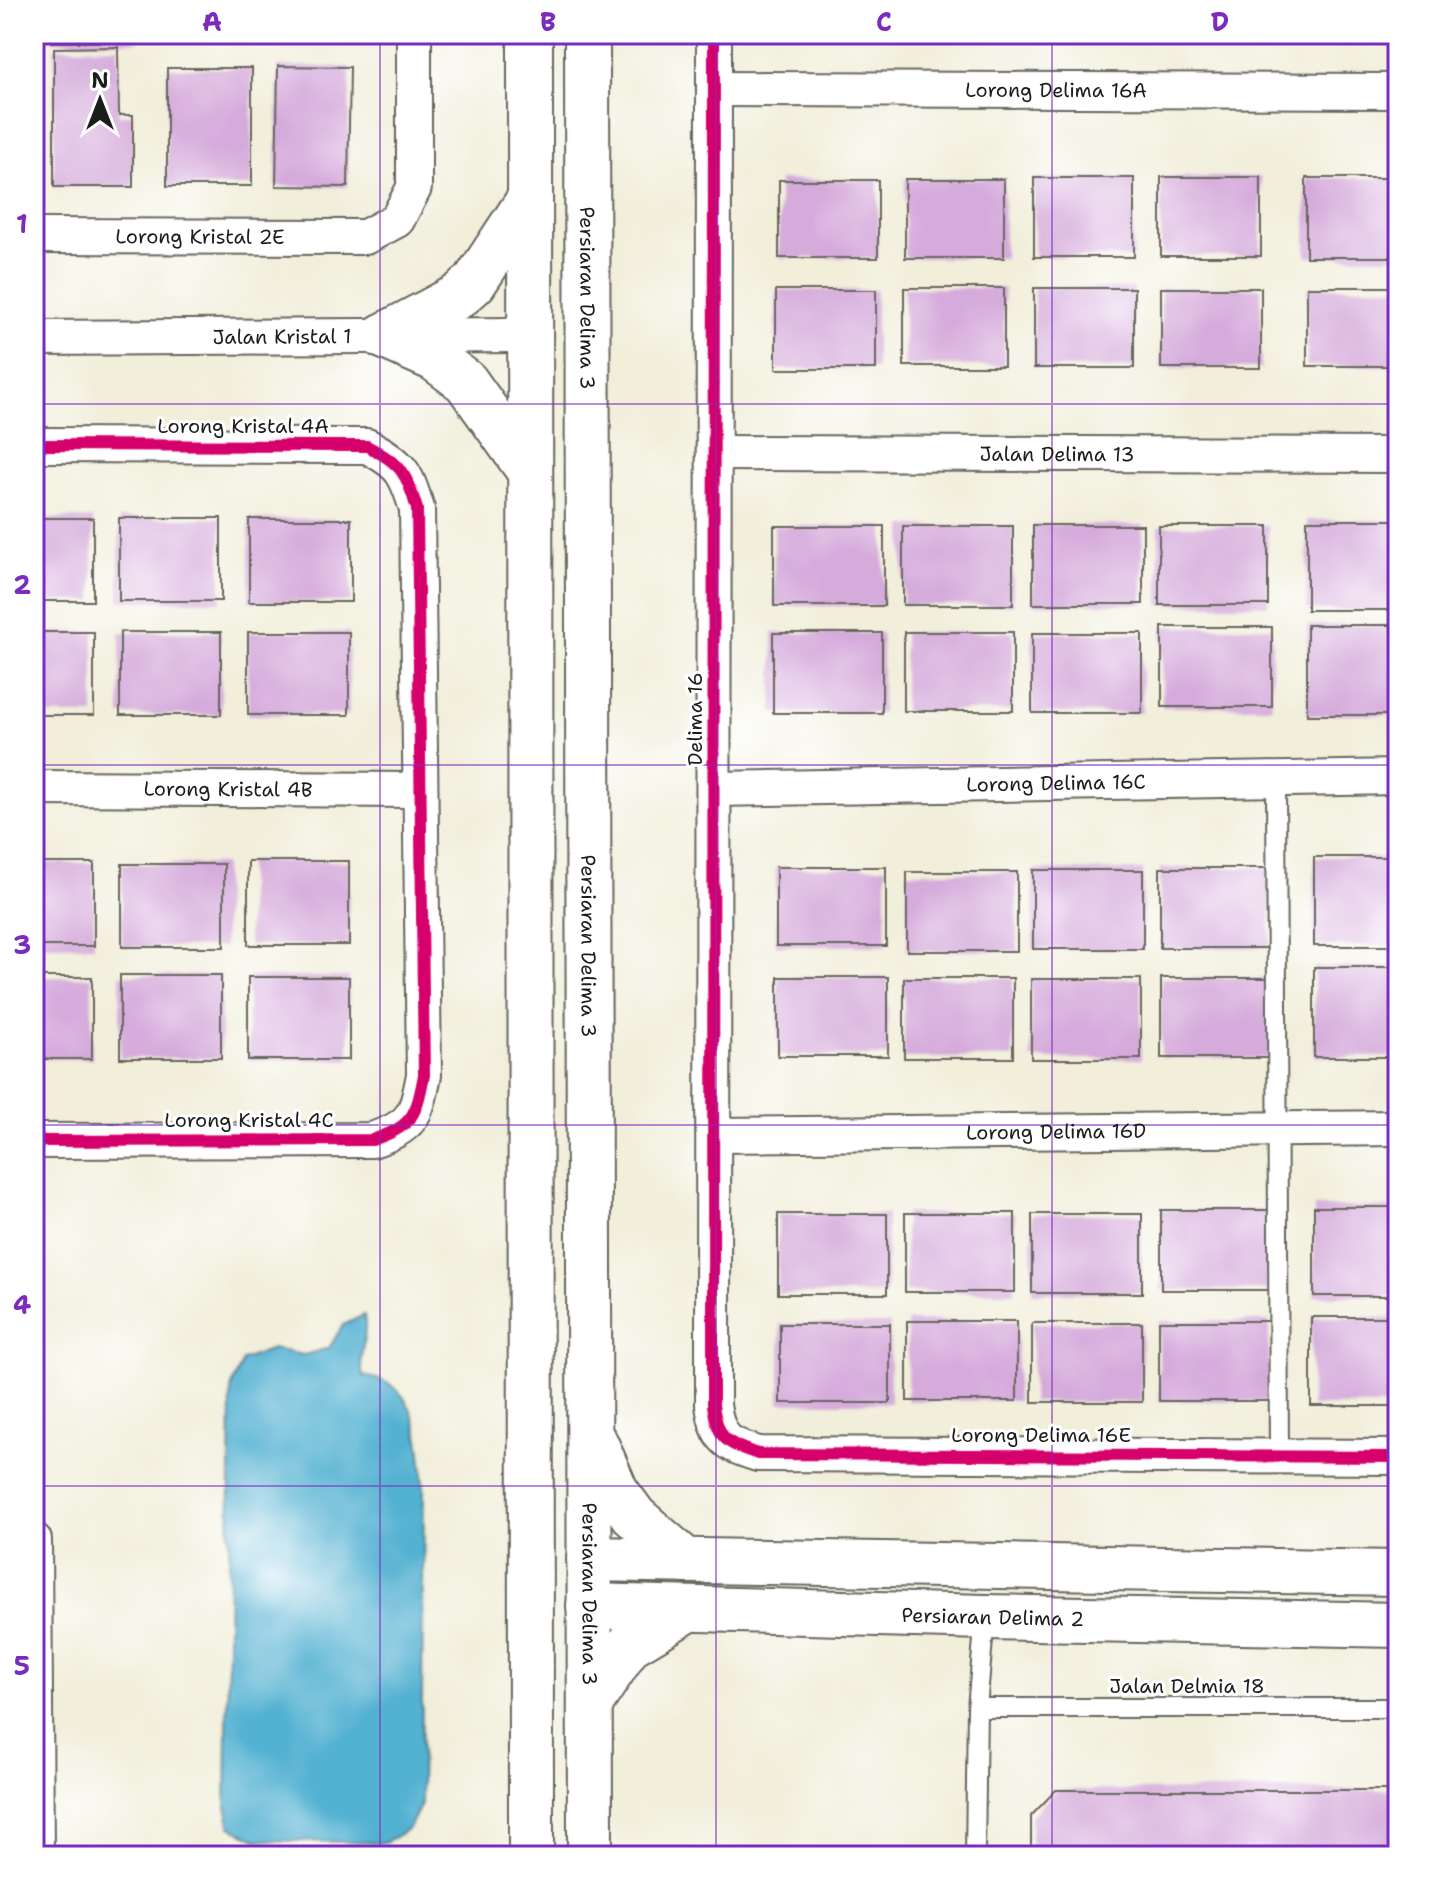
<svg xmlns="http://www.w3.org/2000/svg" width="1432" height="1890" viewBox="0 0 1432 1890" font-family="'Shantell Sans',sans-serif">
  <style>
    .water { fill: #52b1d1; stroke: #376676; stroke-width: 2 }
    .building { fill: #d5abdb }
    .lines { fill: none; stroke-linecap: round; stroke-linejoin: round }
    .lane-casing { stroke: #67665e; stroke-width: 22 }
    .street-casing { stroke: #67665e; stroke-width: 38 }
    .secondary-casing { stroke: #67665e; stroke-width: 48 }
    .lane { stroke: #fff; stroke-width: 18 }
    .street { stroke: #fff; stroke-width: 34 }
    .secondary { stroke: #fff; stroke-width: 44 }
    .cycleway-casing { stroke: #fff; stroke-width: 17 }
    .cycleway { stroke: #d6006c; stroke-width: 12 }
    .grid { fill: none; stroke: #7b2cbf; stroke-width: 2; stroke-opacity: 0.55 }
    .labels { text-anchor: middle; stroke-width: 6; stroke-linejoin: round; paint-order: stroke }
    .street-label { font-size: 20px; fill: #1c1c1c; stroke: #fff }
    .neatline { fill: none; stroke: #7b2cbf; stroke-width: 3 }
    .grid-label { font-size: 26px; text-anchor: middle; font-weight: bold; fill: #7b2cbf }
  </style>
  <rect width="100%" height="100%" fill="#fff"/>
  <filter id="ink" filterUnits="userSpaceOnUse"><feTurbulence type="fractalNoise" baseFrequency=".0125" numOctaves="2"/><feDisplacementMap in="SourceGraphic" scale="16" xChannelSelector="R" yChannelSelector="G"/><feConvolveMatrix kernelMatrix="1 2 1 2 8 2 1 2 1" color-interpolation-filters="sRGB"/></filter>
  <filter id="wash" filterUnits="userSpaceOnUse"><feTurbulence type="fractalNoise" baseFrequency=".006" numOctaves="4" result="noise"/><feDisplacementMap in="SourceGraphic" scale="32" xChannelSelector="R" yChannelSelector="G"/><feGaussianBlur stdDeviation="1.8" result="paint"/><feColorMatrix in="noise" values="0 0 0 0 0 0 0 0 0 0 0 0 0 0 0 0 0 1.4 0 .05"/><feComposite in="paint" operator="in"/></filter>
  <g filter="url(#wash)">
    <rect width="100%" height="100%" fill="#f1eeda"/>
    <!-- water -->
    <path class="water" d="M364,1315c5,22 -7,38 -1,60 8,3 17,4 24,8 34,18 34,70 37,103l-3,318 -12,24 -24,15 -127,-3 -27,-13 -5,-20 5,-419 12,-28 29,-11 32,6 25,-7 14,-23z"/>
    <g id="blocks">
      <!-- building -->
      <g class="building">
        <rect x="52" y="34" width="86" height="8"/>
        <path d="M118,47l1,68h14v72h-79v-139z"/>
        <path d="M278,66l72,1 -2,120 -72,-1z"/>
        <rect x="167" y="68" width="85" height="118"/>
        <rect x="1161" y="177" width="100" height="79"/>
        <rect x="1034" y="178" width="100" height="79"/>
        <rect x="1306" y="178" width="92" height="79"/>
        <rect x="905" y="179" width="99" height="79"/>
        <rect x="779" y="180" width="99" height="78"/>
        <rect x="1307" y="287" width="91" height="79"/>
        <rect x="904" y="288" width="100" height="78"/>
        <rect x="1034" y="288" width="100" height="80"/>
        <rect x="1161" y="288" width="100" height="80"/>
        <rect x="776" y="290" width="100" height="79"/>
        <rect x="34" y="518" width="59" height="83"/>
        <rect x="119" y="518" width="102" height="83"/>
        <rect x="249" y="519" width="102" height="83"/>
        <rect x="1307" y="520" width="91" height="90"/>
        <rect x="1033" y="525" width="110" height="79"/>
        <rect x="774" y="526" width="110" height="80"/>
        <rect x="903" y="526" width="110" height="79"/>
        <rect x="1159" y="526" width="109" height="79"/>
        <rect x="1307" y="625" width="91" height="90"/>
        <rect x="1162" y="627" width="110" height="80"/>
        <rect x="34" y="632" width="60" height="83"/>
        <rect x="120" y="632" width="101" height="83"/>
        <rect x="248" y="632" width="101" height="83"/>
        <rect x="904" y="632" width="109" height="79"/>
        <rect x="773" y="633" width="109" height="80"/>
        <rect x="1032" y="633" width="110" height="80"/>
        <rect x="1314" y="857" width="84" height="89"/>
        <rect x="248" y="861" width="101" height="84"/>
        <rect x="34" y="863" width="60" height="83"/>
        <rect x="122" y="864" width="102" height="83"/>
        <rect x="776" y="867" width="110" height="79"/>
        <rect x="1160" y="868" width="110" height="80"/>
        <rect x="1033" y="870" width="110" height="79"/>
        <rect x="907" y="872" width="110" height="79"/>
        <rect x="1314" y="967" width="84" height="90"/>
        <rect x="120" y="975" width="101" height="83"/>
        <rect x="34" y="977" width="58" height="82"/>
        <rect x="248" y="977" width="101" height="83"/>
        <rect x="778" y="977" width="110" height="79"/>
        <rect x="904" y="978" width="109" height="80"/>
        <rect x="1161" y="978" width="109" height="80"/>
        <rect x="1031" y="979" width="110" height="80"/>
        <rect x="1314" y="1207" width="84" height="89"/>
        <rect x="1161" y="1210" width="109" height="80"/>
        <rect x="905" y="1213" width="110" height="79"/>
        <rect x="778" y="1214" width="109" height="80"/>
        <rect x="1032" y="1214" width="110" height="79"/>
        <rect x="1311" y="1317" width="87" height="89"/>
        <rect x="907" y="1321" width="110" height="80"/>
        <rect x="1159" y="1321" width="110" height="80"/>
        <rect x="1032" y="1323" width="110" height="79"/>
        <rect x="780" y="1324" width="110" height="79"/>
        <path d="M1056,1790h342v66h-367v-40z"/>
      </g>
    </g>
  </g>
  <g filter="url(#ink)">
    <use href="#blocks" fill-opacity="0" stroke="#67665e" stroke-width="2"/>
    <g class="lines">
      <!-- lane casing -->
      <g class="lane-casing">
        <g id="lane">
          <path d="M1276,779l3,677"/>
          <path d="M977,1708h421"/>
          <path d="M975,1856l2,-148 8,-91"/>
        </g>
      </g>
      <!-- street casing -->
      <g class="street-casing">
        <g id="street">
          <path d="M714,34l-1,1371c5,34 13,39 45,49l640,3"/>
          <path id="s1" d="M714,89l684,2"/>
          <path id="s2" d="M34,236l331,1 32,-17 17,-32v-154"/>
          <path id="s3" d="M34,338l496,-3"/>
          <path d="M34,445l333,1c35,18 39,27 50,63l7,566c-8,41 -11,51 -52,65l-338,1"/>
          <path id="s4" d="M715,453l683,2"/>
          <path id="s5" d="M34,788l386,2"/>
          <path id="s6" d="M714,789l684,-12"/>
          <path id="s7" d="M714,1135l684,-7"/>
          <path d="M34,1540l2,316"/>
        </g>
      </g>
      <!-- secondary casing -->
      <g class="secondary-casing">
        <g id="secondary">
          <path d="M530,34l1,1822"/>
          <path id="s8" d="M587,34l3,1822"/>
          <path d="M383,336l76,-40 15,-13 56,-85"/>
          <path d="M383,336l52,23 31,23 64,90"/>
          <path d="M596,1444l20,47 19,26 51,44"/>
          <path d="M589,1559l809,14"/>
          <path id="s9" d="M589,1606l396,11 413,8"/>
          <path d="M590,1704l39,-59 60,-36"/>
        </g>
      </g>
      <!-- lane -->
      <use href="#lane" class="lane"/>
      <!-- street -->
      <use href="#street" class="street"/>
      <!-- secondary -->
      <use href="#secondary" class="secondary"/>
      <!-- cycleway casing -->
      <g class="cycleway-casing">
        <g id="cycleway">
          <path d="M714,34l-1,1371c5,34 13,39 45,49l640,3"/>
          <path d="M34,445l333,1c35,18 39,27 50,63l7,566c-8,41 -11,51 -52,65l-338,1"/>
        </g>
      </g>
      <!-- cycleway -->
      <use href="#cycleway" class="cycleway"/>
    </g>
  </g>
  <!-- grid -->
  <path class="grid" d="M380,34v1822M716,34v1822M1052,34v1822M34,404h1364M34,765h1364M34,1125h1364M34,1486h1364"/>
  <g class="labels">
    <!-- street labels -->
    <g class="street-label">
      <text dy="7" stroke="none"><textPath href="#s1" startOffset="342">Lorong Delima 16A</textPath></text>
      <text dy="7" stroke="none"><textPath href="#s2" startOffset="166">Lorong Kristal 2E</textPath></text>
      <text dy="7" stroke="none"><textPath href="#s8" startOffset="264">Persiaran Delima 3</textPath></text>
      <text dy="7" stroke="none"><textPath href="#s3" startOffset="248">Jalan Kristal 1</textPath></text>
      <text x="243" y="433">Lorong Kristal 4A</text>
      <text dy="7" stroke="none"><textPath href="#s4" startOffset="342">Jalan Delima 13</textPath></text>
      <text transform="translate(695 719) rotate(-90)" y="7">Delima 16</text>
      <text dy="7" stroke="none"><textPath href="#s6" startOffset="342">Lorong Delima 16C</textPath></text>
      <text dy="7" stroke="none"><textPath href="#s5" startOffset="194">Lorong Kristal 4B</textPath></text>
      <text dy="7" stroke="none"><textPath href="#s8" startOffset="912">Persiaran Delima 3</textPath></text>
      <text x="249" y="1127">Lorong Kristal 4C</text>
      <text dy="7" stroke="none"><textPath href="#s7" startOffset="342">Lorong Delima 16D</textPath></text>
      <text x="1041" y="1442">Lorong Delima 16E</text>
      <text dy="7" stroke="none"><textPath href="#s8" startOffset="1560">Persiaran Delima 3</textPath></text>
      <text dy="7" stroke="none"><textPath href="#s9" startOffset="404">Persiaran Delima 2</textPath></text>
      <text x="1187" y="1693">Jalan Delmia 18</text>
    </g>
  </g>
  <!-- margin -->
  <rect width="1432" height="1890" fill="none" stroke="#fff" stroke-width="88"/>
  <!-- north arrow -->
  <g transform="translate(100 100)" stroke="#ffffff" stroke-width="6" paint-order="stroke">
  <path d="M0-6L14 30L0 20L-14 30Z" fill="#1c1c1c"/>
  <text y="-12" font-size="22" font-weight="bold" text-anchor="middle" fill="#1c1c1c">N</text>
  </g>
  <rect x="44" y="44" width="1344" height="1802" class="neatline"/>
  <g class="grid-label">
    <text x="212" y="31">A</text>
    <text x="548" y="31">B</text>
    <text x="884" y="31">C</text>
    <text x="1220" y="31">D</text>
    <text x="22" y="233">1</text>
    <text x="22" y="594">2</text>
    <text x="22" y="954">3</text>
    <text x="22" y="1314">4</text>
    <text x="22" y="1675">5</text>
  </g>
</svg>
